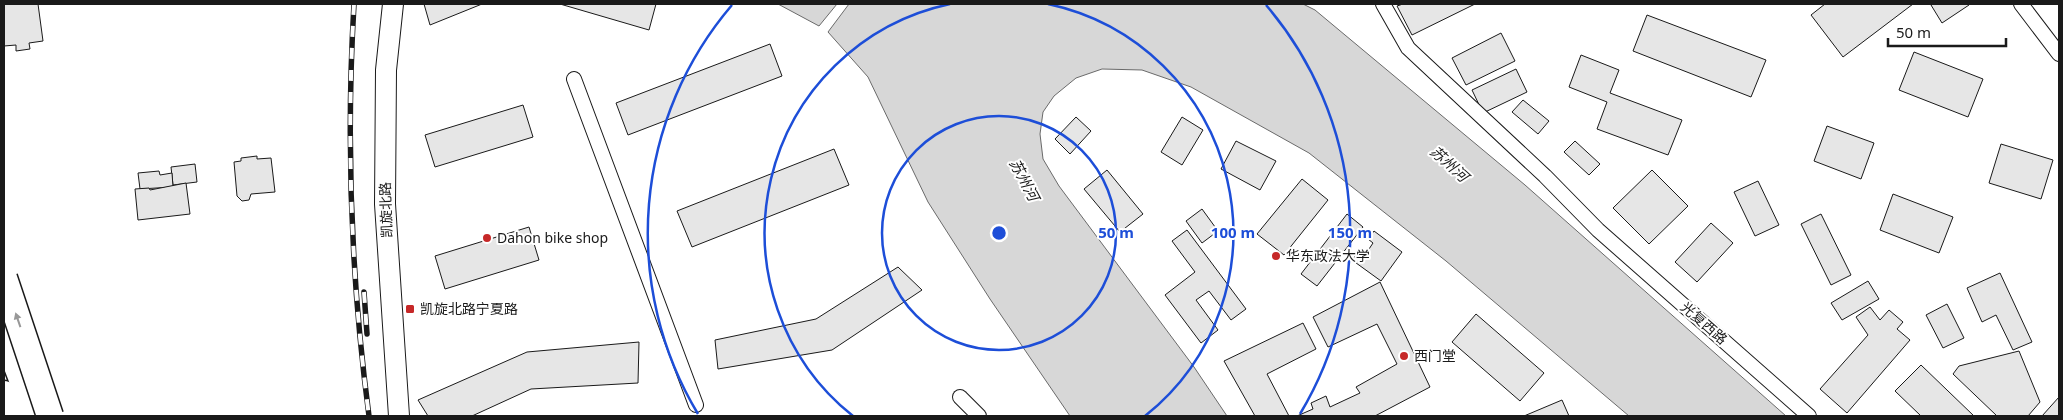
<svg xmlns="http://www.w3.org/2000/svg" width="2063" height="420" viewBox="0 0 2063 420" font-family="'Noto Sans','Noto Sans SC',sans-serif">
  <style>
    .water { fill: #d7d7d7; stroke: #6a6a6a }
    .building { fill: #e6e6e6; stroke: #1a1a1a }
    .lines { fill: none; stroke-linecap: round; stroke-linejoin: round }
    .street-casing { stroke: #1a1a1a; stroke-width: 16 }
    .secondary-casing { stroke: #1a1a1a; stroke-width: 22 }
    .highway-casing { stroke: #1a1a1a; stroke-width: 29 }
    .street { stroke: #fff; stroke-width: 14 }
    .secondary { stroke: #fff; stroke-width: 20 }
    .highway { stroke: #fff; stroke-width: 26 }
    .rail-casing { stroke: #1a1a1a; stroke-width: 5.5 }
    .rail { stroke: #fff; stroke-width: 4; stroke-dasharray: 11; stroke-linecap: butt }
    .highway-bridge-casing { stroke: #1a1a1a; stroke-width: 29; stroke-linecap: butt }
    .highway-bridge { stroke: #fff; stroke-width: 26 }
    .oneway { fill: #989898 }
    .ring { fill: none; stroke: #1d4ed8; stroke-width: 2.5 }
    .poi-dot { fill: #c62828; stroke: #fff; stroke-width: 2 }
    .labels { text-anchor: middle; stroke-width: 4; stroke-linejoin: round; paint-order: stroke }
    .street-label { font-size: 14px; fill: #1a1a1a; stroke: #fff }
    .poi-label { font-size: 14px; fill: #1a1a1a; stroke: #fff; text-anchor: start }
    .water-label { font-size: 15px; font-style: italic; fill: #1a1a1a; stroke: #fff }
    .centre { fill: #1d4ed8; stroke: #fff; stroke-width: 2.5 }
    .ring-label { font-size: 15px; text-anchor: middle; font-weight: bold; fill: #1d4ed8; stroke: #fff; stroke-width: 4; stroke-linejoin: round; paint-order: stroke }
  </style>
  <rect width="100%" height="100%" fill="#fff"/>
  <!-- water -->
  <g class="water">
    <path d="M778,4h59l-18,22z"/>
    <path d="M849,4h454l12,6 210,175 261,231h-157l-183,-155 -137,-108 -118,-66 -49,-17 -40,-1 -26,9 -22,18 -11,16 -3,22 3,25 16,27 135,181 33,49h-157l-80,-117 -62,-97 -60,-125 -40,-45z"/>
  </g>
  <!-- building -->
  <g class="building">
    <path d="M4,4h34l5,37 -14,2 1,6 -14,2v-6l-12,1z"/>
    <path d="M424,4h58l-52,21z"/>
    <path d="M560,4h96l-7,26z"/>
    <path d="M1403,4h72l-63,31 -15,-29z"/>
    <path d="M1825,4h88l-70,53 -32,-42z"/>
    <path d="M1933,4h36v1l-27,18 -11,-18z"/>
    <path d="M1647,15l119,45 -15,37 -118,-46z"/>
    <path d="M1501,33l14,28 -49,24 -14,-27z"/>
    <path d="M770,44l12,32 -154,59 -12,-32z"/>
    <path d="M1914,52l69,27 -15,38 -69,-27z"/>
    <path d="M1581,55l38,15 -9,23 72,27 -14,35 -71,-26 10,-27 -38,-15z"/>
    <path d="M1516,69l11,23 -44,21 -11,-23z"/>
    <path d="M1523,100l26,21 -11,13 -26,-22z"/>
    <path d="M523,105l10,32 -98,30 -10,-32z"/>
    <path d="M1076,117l15,14 -21,23 -15,-15z"/>
    <path d="M1182,117l21,13 -21,35 -21,-13z"/>
    <path d="M1827,126l47,17 -13,36 -47,-18z"/>
    <path d="M1236,141l40,20 -16,29 -39,-21z"/>
    <path d="M1575,141l25,23 -11,11 -25,-23z"/>
    <path d="M2001,144l52,16 -12,39 -52,-16z"/>
    <path d="M834,149l15,36 -157,62 -15,-36z"/>
    <path d="M257,156v3l14,-1 4,34 -24,2 -2,6 -7,1 -5,-5 -3,-34 7,-1v-3z"/>
    <path d="M195,164l2,18 -24,3 -2,-18z"/>
    <path d="M1107,170l36,44 -23,18 -36,-43z"/>
    <path d="M1652,170l36,36 -39,38 -36,-36z"/>
    <path d="M159,171l1,4 12,-2 1,14 -33,2 -2,-16z"/>
    <path d="M1302,179l26,21 -44,55 -27,-21z"/>
    <path d="M1758,181l21,44 -24,11 -21,-44z"/>
    <path d="M186,183l4,31 -52,6 -3,-31 14,-1 1,2z"/>
    <path d="M1893,194l60,23 -14,36 -59,-23z"/>
    <path d="M1202,209l16,22 -16,12 -16,-22z"/>
    <path d="M1347,214l16,13 -46,59 -16,-12z"/>
    <path d="M1821,214l30,61 -20,10 -30,-61z"/>
    <path d="M1711,223l22,20 -36,39 -22,-20z"/>
    <path d="M529,227l10,33 -94,29 -10,-33z"/>
    <path d="M1187,230l59,79 -15,11 -22,-29 -13,9 22,30 -17,13 -36,-48 30,-23 -23,-31z"/>
    <path d="M1374,231l28,21 -21,29 -29,-21 7,-9 6,4 8,-12 -5,-4z"/>
    <path d="M898,267l24,23 -90,60 -114,19 -3,-29 101,-21z"/>
    <path d="M2000,273l32,69 -19,8 -17,-35 -14,7 -15,-34z"/>
    <path d="M1868,281l11,18 -37,21 -11,-17z"/>
    <path d="M1380,282l50,105 -55,29h-78l16,-7 -2,-6 15,-7 4,11 30,-14 -4,-6 41,-23 -20,-40 -49,23 -15,-30z"/>
    <path d="M1947,304l17,34 -21,10 -17,-33z"/>
    <path d="M1870,307l10,13 9,-10 14,12 -6,7 13,11 -63,73 -27,-24 48,-54 -12,-18z"/>
    <path d="M1476,314l68,59 -24,28 -68,-59z"/>
    <path d="M1303,323l13,26 -49,25 22,42h-34l-31,-55z"/>
    <path d="M639,342l-1,41 -107,6 -59,27h-44l-10,-16 109,-48z"/>
    <path d="M2019,351l21,51 -12,14h-31l-44,-42 6,-8z"/>
    <path d="M1921,365l53,51h-53l-26,-25z"/>
    <path d="M2059,397v19h-17z"/>
    <path d="M1562,400l7,16h-45z"/>
  </g>
  <g class="lines">
    <!-- street casing -->
    <g class="street-casing">
      <g id="street">
        <path d="M1383,4l25,44 137,128 53,54 211,186"/>
        <path d="M2021,4l38,50"/>
        <path d="M574,79l122,326"/>
        <path d="M960,397l19,19"/>
      </g>
    </g>
    <!-- secondary casing -->
    <g class="secondary-casing">
      <path id="secondary" d="M393,4l-7,66 -1,134 14,212"/>
    </g>
    <!-- highway casing -->
    <g class="highway-casing">
      <g id="highway">
        <path d="M4,332l32,84"/>
        <path d="M4,394l9,22"/>
      </g>
    </g>
    <!-- street -->
    <use href="#street" class="street"/>
    <!-- secondary -->
    <use href="#secondary" class="secondary"/>
    <!-- highway -->
    <use href="#highway" class="highway"/>
    <!-- rail casing -->
    <g class="rail-casing">
      <g id="rail">
        <path d="M354,4c-8,137 -3,276 15,412"/>
        <path d="M364,292l3,42"/>
      </g>
    </g>
    <!-- rail -->
    <use href="#rail" class="rail"/>
    <!-- highway-bridge casing -->
    <g class="highway-bridge-casing">
      <path id="highway-bridge" d="M4,278l46,138"/>
    </g>
    <!-- highway-bridge -->
    <use href="#highway-bridge" class="highway-bridge"/>
  </g>
  <!-- one-way arrows -->
  <defs><path id="oneway-solid" d="M-6-.8H1V-3.2L6.5 0L1 3.2V.8H-6Z" transform="scale(1.25)"/></defs>
  <use class="oneway" href="#oneway-solid" transform="translate(18 320) rotate(-109)"/>
  <!-- distance rings -->
  <g class="ring">
    <circle cx="999" cy="233" r="117"/>
    <path d="M853 416A234 234 0 0 1 950 4M1048 4A234 234 0 0 1 1145 416"/>
    <path d="M698 414A351 351 0 0 1 732 5M1266 5A351 351 0 0 1 1300 414"/>
  </g>
  <!-- markers -->
  <g class="poi-dot">
    <circle cx="487" cy="238" r="5"/>
    <circle cx="1276" cy="256" r="5"/>
    <rect x="405" y="304" width="10" height="10" rx="2.5"/>
    <circle cx="1404" cy="356" r="5"/>
  </g>
  <g class="labels">
    <!-- street labels -->
    <g class="street-label">
      <text transform="translate(386 210) rotate(-92)" y="5">凯旋北路</text>
      <text transform="translate(1704 323) rotate(41)" y="5">光复西路</text>
    </g>
    <!-- poi labels -->
    <g class="poi-label">
      <text x="497" y="243">Dahon bike shop</text>
      <text x="1286" y="261">华东政法大学</text>
      <text x="420" y="314">凯旋北路宁夏路</text>
      <text x="1414" y="361">西门堂</text>
    </g>
    <!-- water labels -->
    <g class="water-label">
      <text transform="translate(1449 164) rotate(42)" y="5">苏州河</text>
      <text transform="translate(1024 180) rotate(62)" y="5">苏州河</text>
    </g>
  </g>
  <circle cx="999" cy="233" r="8" class="centre"/>
  <g class="ring-label">
    <text x="1116" y="238">50 m</text>
    <text x="1233" y="238">100 m</text>
    <text x="1350" y="238">150 m</text>
  </g>
  <!-- border -->
  <rect width="2063" height="420" fill="none" stroke="#1a1a1a" stroke-width="10"/>
  <!-- scale -->
  <path d="M1888 38v8h118v-8" fill="none" stroke="#1a1a1a" stroke-width="2.5"/>
  <text x="1896" y="38" font-size="15" fill="#1a1a1a" stroke="#ffffff" stroke-width="4" paint-order="stroke">50 m</text>
</svg>
